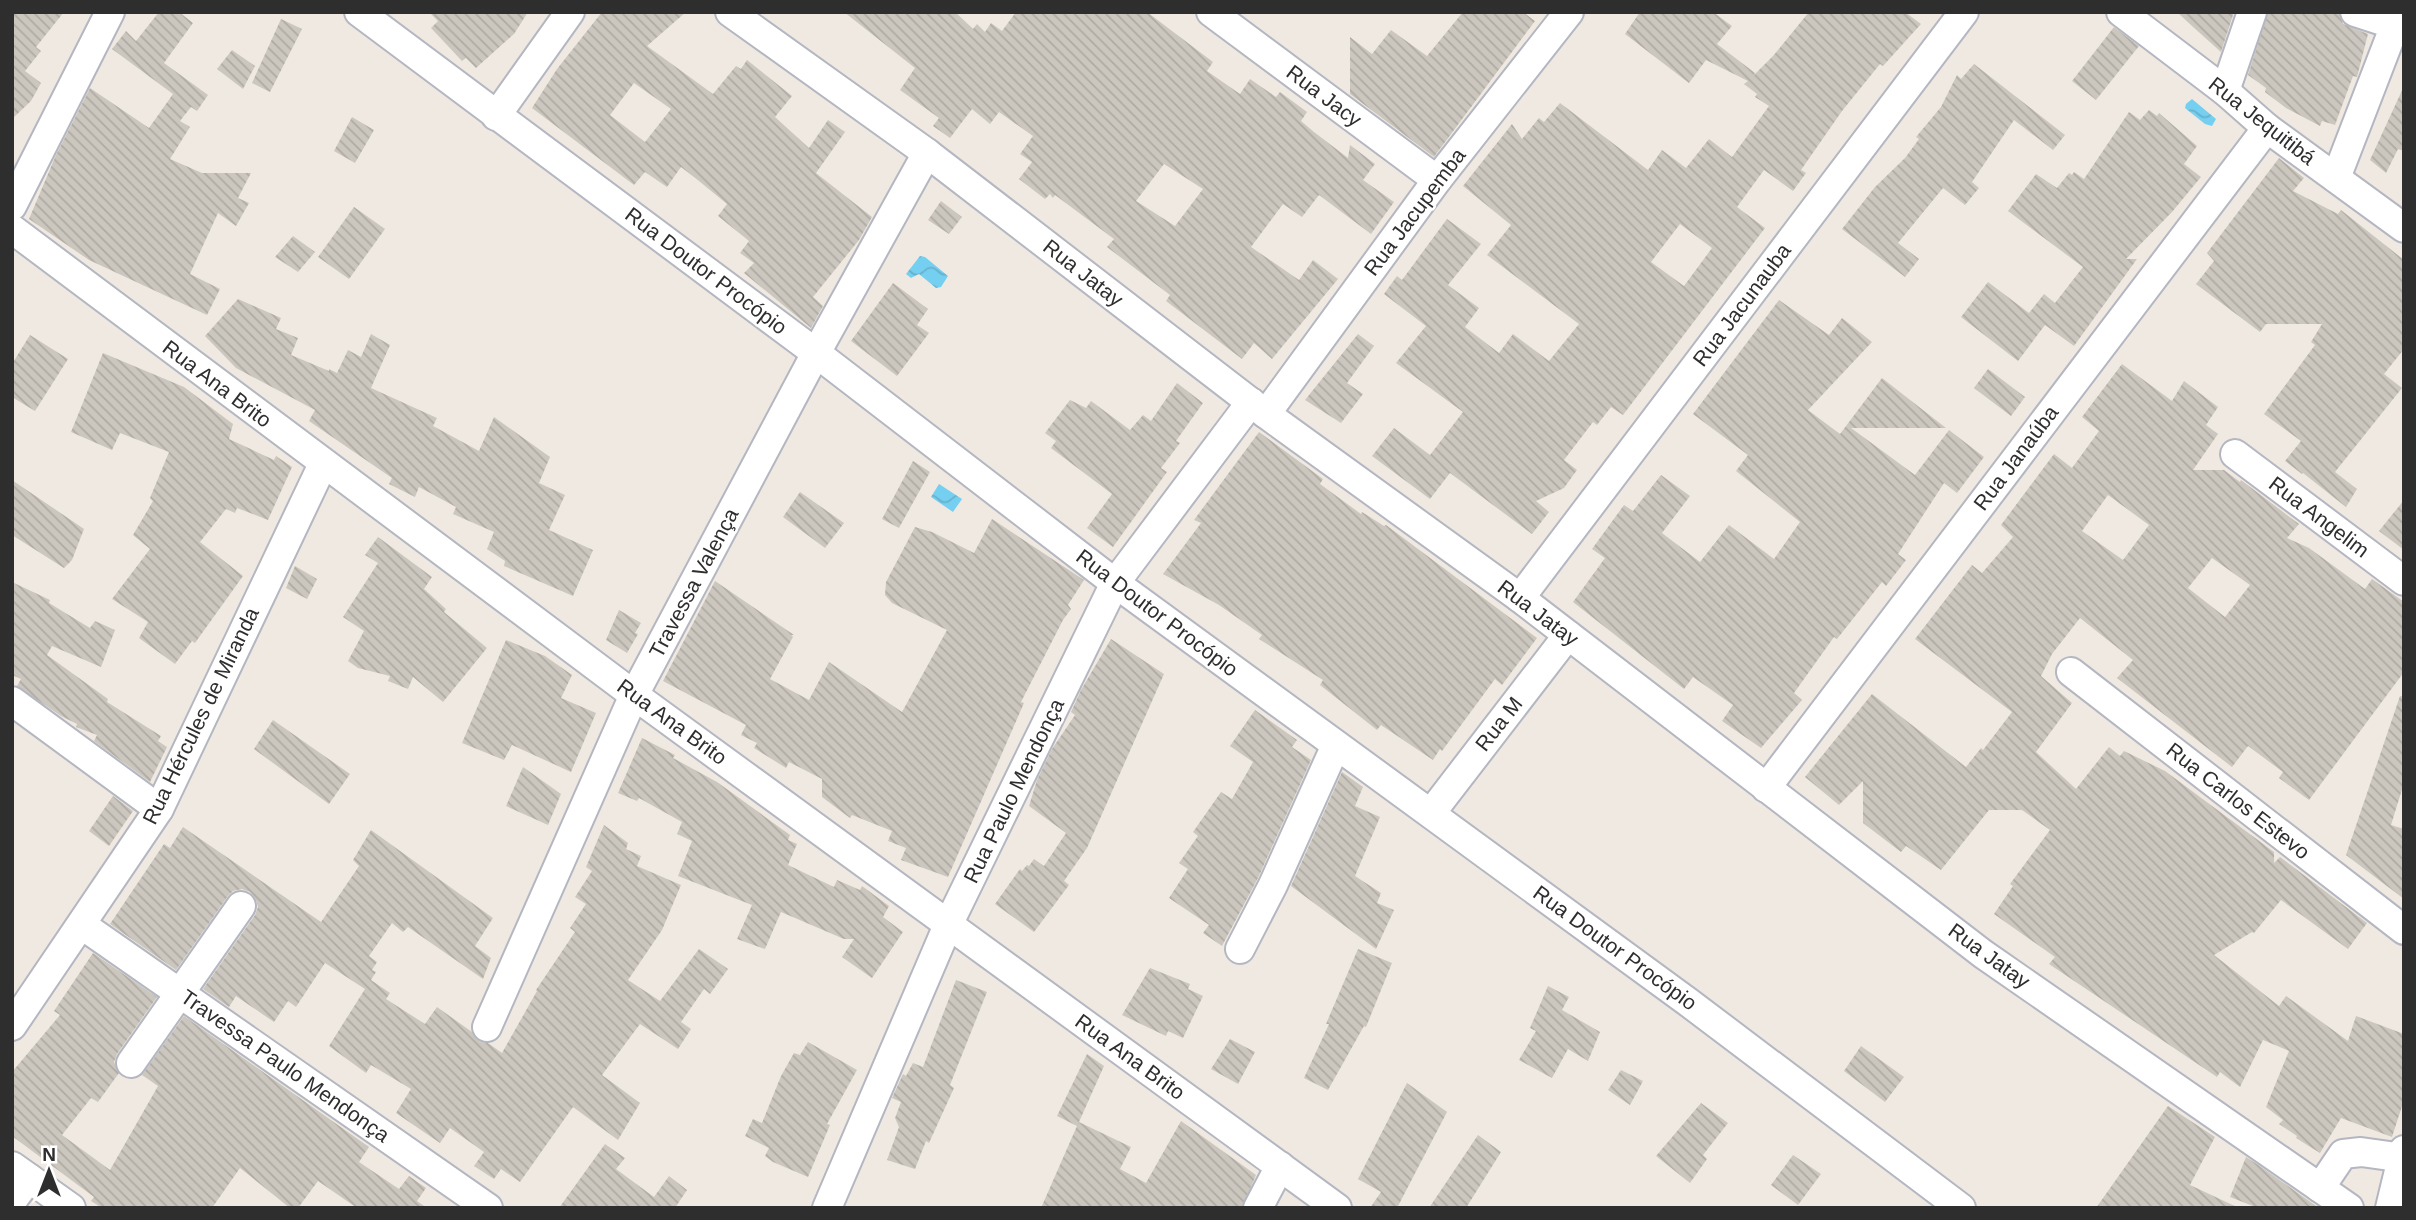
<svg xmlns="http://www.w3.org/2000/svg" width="2416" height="1220" viewBox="0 0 2416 1220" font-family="Arial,sans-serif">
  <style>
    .water { fill: url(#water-waves) }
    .building { fill: url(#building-back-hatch); fill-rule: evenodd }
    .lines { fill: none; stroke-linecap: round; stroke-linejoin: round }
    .minor-casing { stroke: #b4b7c1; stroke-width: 32 }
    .minor { stroke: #fff; stroke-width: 28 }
    .labels { text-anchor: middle; stroke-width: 5; stroke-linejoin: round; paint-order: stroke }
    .street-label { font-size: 21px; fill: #2e2e2e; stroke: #fff }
  </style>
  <defs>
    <pattern id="water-waves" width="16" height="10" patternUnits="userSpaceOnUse" patternTransform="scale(1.75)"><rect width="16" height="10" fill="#75cff0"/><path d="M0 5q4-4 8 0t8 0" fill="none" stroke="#66b2ce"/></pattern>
    <pattern id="building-back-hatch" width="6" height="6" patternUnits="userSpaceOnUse" patternTransform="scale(1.75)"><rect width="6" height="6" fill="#cbc7bf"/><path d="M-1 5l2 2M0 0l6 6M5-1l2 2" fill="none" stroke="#afaba4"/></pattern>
  </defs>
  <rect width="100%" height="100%" fill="#efe9e1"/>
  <!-- water -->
  <g class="water">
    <path d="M2192,99l24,20 -4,7 -7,-2 -20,-16 1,-4z"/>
    <path d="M920,256l5,1 23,19 -7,11 -5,1 -17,-14 -8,4 -5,-4z"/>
    <path d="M939,484l23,15 -9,13 -22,-15z"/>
  </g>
  <!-- building -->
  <g class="building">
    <path d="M12,12h52l-28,35 5,4 -16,20 16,12 -10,18 -19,18z"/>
    <path d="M159,12h20l14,11 -29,40 44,32 -11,16 -6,-4 -11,14 10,6 -20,32 32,14h49l-13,25 11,5 -13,23 -18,-13 -28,61 30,15 -13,26 -118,-55 -60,-41 27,-64 34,-67 59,40 24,-34 -61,-45 14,-18 10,10z"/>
    <path d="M429,12h99l-14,22 -38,34 -10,-10 -4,3 -31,-33 7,-7z"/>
    <path d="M602,12h84l-39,34 66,48 23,-28 5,3 6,-9 45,36 -17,21 34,31 19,-28 17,12 -29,41 56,44 -13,23 -46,57 10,9 -12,22 -67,-55 10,-10 -14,-10 9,-12 -31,-25 9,-12 -28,-23 -18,-14 -14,20 -22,-15 -11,13 -102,-77 25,-39zM634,83l37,26 -26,33 -35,-27z"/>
    <path d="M844,12h111l18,17 4,-5 8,8 6,-9 11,8 14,-19h131l66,50 -6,9 33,23 10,-15 26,18 4,-5 27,20 -6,9 13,11 34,26 2,-13 25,19 -12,16 31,22 -23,32 -52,-39 -17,22 -19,-13 -32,43 48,33 14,-20 25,19 -66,80 -18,-16 -12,16 -76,-58 4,-6 -63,-48 7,-8 -59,-44 -2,3 -3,-4 -5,5 -26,-20 13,-17 -12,-8 13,-18 -34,-24 -9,12 -18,-15 -22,29 -17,-12 6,-8 -39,-28 15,-22zM1164,164l39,25 -28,37 -39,-25z"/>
    <path d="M1463,12h60l12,9 -101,136 -84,-63v-57l22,17 19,-24 36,26z"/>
    <path d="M1640,12h73l19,14 -15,18 38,29 -2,3 20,-20 36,-44h96l16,12 -38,42 -3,-2 -38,47 -41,59 5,3 -13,18 -29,-21 -27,37 28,21 -142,187 -12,-8 -14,18 -4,-3 -29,38 13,10 -13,18 -28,13 13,11 -17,22 -82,-61 -20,26 -58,-43 22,-28 36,27 33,-43 -67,-49 30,-37 -42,-32 13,-18 5,4 45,-61 34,25 -33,41 31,23 -14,19 34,26 14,-19 36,27 30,-37 -92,-69 24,-30 -48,-39 49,-62 10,15 17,-21 5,4 16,-19 88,67 14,-20 24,18 23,-29 23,18 37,-51 -14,-9 2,-3 -13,-10 4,-3 -42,-21 -17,23 -64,-49zM1680,224l32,24 -28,38 -33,-24z"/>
    <path d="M2177,12h57l-13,40 -29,-26z"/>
    <path d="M2268,12h71l4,12 25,10 -11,43 -4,-1 -18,49 -13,-4 -2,5 -34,-18 -21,-16 1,-4 -18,-13z"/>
    <path d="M281,19l21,10 -32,63 -18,-9z"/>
    <path d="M2114,27l25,19 -43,54 -24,-19z"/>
    <path d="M232,50l23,16 -12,23 -26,-20z"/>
    <path d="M1974,64l91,71 -12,15 -39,-30 -42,62 7,6 -14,17 -22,-17 -45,55 21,16 -14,18 -63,-48 33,-42 30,-29 14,-19 -3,-2 25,-30 16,-32 4,4z"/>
    <path d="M2404,86v65l-6,-2 -12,24 -16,-13z"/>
    <path d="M2149,110l8,6 2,-3 38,33 -13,18 17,13 -29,35 -46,47h11l-63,87 -29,-21 -27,36 -57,-44 27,-35 41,31 15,-19 11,9 28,-36 -75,-56 28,-37 21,14 12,-15 3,2 2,-3 10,7 45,-67 11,8z"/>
    <path d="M352,117l22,13 -19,33 -21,-12z"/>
    <path d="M2279,158l25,20 -11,13 45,23 3,-4 63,50v89l-20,25 18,14 -67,84 22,17 -11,18 -43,-34 -1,1 -17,-13 16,-20 -37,-27 51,-69 -4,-3 11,-18h-56l-6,8 -64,-48 18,-23 -7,-8z"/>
    <path d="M941,201l21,16 -13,17 -21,-14z"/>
    <path d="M354,207l31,22 -36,50 -31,-22z"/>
    <path d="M293,236l22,16 -17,20 -23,-15z"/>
    <path d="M893,283l35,26 -11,16 12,8 -32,43 -46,-35z"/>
    <path d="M238,299l43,19 -5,11 22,9 -7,17 38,16v-2l8,4 11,-23 13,7 10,-23 19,11 -19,43 66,30 -4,8 46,25 15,-34 56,40 -11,26 26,12 -16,35 44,20 -20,46 -69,-30 1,-5 -18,-12 7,-17 -41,-18 3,-7 -37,-20 -4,10 -26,-13 3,-6 -83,-57 6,-11 -79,-42 -31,-32z"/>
    <path d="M1779,300l50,35 13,-17 30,24 -64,68 32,24 42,-56 64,50h-95l64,47 34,-45 35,27 -27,36 -13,-10 -46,71 8,6 -20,26 -4,-4 -45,57 -3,-2 -40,56 8,7 -41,48 -39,-27 11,-16 -40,-28 -9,12 -111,-87 32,-44 -13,-9 32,-44 9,6 28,-36 29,21 -28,37 38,29 29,-37 45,34 26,-37 -64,-51 12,-16 -55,-41z"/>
    <path d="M1358,334l16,12 -27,37 16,11 -22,29 -36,-23z"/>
    <path d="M30,335l38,24 -33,52 -23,-14v-33z"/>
    <path d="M103,353l81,34 49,37 -4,15 45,21 2,-4 16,11 -24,53 -31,-12 -2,5 -9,-4 -26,33 43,34 -48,67 -3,-2 -17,23 -36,-26 9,-16 -36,-23 38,-50 -17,-14 20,-34 -3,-3 19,-46 -49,-19 -8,17 -41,-18z"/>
    <path d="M2122,364l50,37 12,-20 34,26 -12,18 12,9 -25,36h31l16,12 1,-2 58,44 -12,14 22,10 56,41 7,-10 32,23v70l-95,128 -30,-22 4,-6 -35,-26 -16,21 -115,-89 16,-18 -53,-42 -28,36 -11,22 31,27 -36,49 40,37 33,-42 11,9 4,-5 41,20 109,81v11l6,-6 87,66 -19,26 -67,-49 -27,33 -2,-1 -38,23 65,51 7,-10 62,45 8,-25 48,18v66l-12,37 -51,-19 -21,35 -24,-15 1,-2 -18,-12 4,-4 -17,-13 23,-56 -26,-11 -23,47 -20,-15 -3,5 -168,-113 6,-7 -61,-43 19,-28 -3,-2 40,-54 -28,-20h-33l-48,60 -35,-24 -5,6 -38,-29v-42l-24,24 -34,-28 67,-83 94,73 15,-19 2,2 29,-38 -97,-73 57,-74 10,8 31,-36 -12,-12 53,-71 18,14 27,-37 -17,-14zM2108,495l41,30 -26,35 -41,-29zM2212,558l38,27 -25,32 -37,-29z"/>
    <path d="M1988,369l37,28 -14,19 -37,-28z"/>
    <path d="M1177,383l26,20 -27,38 4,2 -19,25 6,4 -54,75 -26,-19 25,-34 -61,-46 5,-7 -11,-8 25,-33 16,8 5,-7 39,29 13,-15 8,6z"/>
    <path d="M1259,432l64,47 -3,5 41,30 1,-2 22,14 2,-1 151,113 -35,47 -7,-6 -53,72 -2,-2 -7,11 -52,-35 -4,5 -57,-45 3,-5 -64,-41 3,-4 -43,-30 -56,-31 38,-51 -7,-3z"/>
    <path d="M913,461l17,11 -31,56 -17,-9z"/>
    <path d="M12,480l72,49 -12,31 -8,8 -52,-33z"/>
    <path d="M800,492l44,31 -19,25 -42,-31z"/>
    <path d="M2404,500v50l-25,-19z"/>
    <path d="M992,519l92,61 -16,25 3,4 -8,11 -42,82 3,1 -76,174 -47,-17 5,-12 -18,-7 4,-10 -40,-16 -2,3 -28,-21v-18l-33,-17 -3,6 -32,-20 3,-5 -16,-8 5,-10 -83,-44 52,-100 79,54h-3l2,2 -23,42 39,21 20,-38 73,50 45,-82 -55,-27 -7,-8 1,-13 29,-55 17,5 42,21z"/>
    <path d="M378,537l54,40 -8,12 22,20 -2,3 43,36 -44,54 -30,-25 -5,12 -20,-8 2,-5 -32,-8 -10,-7 16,-30 -21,-14 35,-54 -13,-8z"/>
    <path d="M295,566l22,13 -10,20 -21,-11z"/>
    <path d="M12,582l38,18 -1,3 41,25 5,-7 20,9 -14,37 -49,-21 -5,9 61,44 -1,3 54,34 -3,5 9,6 -17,35 -56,-41 3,-6 -21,-8 1,-3 -16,-8 -44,-30 4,-7 -9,-4z"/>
    <path d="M619,610l22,13 -6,10 3,1 -11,19 -21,-13z"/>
    <path d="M1111,639l53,35 -77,174 -23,33 5,4 -35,47 -39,-28 25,-35 2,2 5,-6 2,1 5,-7 10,7 22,-33 -37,-27 8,-26 15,-31 23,-34 -4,-3 10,-22z"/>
    <path d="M506,640l39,16 27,19 -11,23 35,15 -25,59 -59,-27 -8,15 -42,-17z"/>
    <path d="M2400,696l4,1v86l-13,42 13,4v70l-58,-44z"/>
    <path d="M1255,710l42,30 -5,7 19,13 -53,118 -36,68 -19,-13 6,-8 -40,-27 19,-29 -9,-6 19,-27 -5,-4 28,-40 11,7 21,-37 -23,-16z"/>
    <path d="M273,720l77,54 -21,30 -75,-55z"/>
    <path d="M642,738l33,17 -2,3 44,24 73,53 -2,5 9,4 -9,21 46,22 3,-7 23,10 2,-4 27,20 -6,11 20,15 -31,46 -30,-21 12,-18h-10l-63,-27 -16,37 -28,-10 15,-34 -74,-29 14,-35 -15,-7 5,-12 -43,-24 -2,3 -19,-8z"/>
    <path d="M523,767l38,27 -13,31 -42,-19z"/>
    <path d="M1342,772l21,15 -8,19 25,11 -25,59 26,17 -4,10 17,7 -18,39 -85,-63z"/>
    <path d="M113,796l20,15 -24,35 -20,-15z"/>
    <path d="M604,825l24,18 -2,6 15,7 -4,10 44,19 -19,45 -34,50 32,21 39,-52 29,20 -18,25 -6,-5 -23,33 10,7 -13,20 -38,-25 -38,51 38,28 -22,37 -45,-33 -53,75 -19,-13 -7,10 -20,-13 10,-14 -34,-24 -10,15 -44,-30 15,-24 -40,-24 -5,8 -37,-27 36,-57 -40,-26 -29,44 -8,-6 -14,21 -38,-26 -7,11 -26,-18 52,-74 3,-8 -2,-7 -6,-8 -8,-3 -9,2 -5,5 -52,74 -66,-46 54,-80 6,4 13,-21 138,95 38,-56 -6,-6 18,-30 122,88 -18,28 16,12 -8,21 -75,-52 -5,5 -11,-9 -23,33 8,6 -5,8 4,2 -5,8 19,13 -4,6 39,25 12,-17 35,25 8,10 8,1 14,10 35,-62 -1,-1 39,-58 -5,-4 16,-24 -11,-7 17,-26 -6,-4z"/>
    <path d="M1358,949l34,14 -26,64 -2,-1 -36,64 -24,-12 25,-54h-3z"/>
    <path d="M93,953l64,44 -40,57 -3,8 5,11 -21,29 -7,-4 -29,37 48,35 48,-84 -16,-11 42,-59 185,131 -10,15 40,27 10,-13 17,12 -9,13 10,7h-70l-39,-27 -20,27h-8l-50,-40 -28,40h-110l-11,-7 3,-4 -82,-61v-64l48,-57 -6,-4z"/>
    <path d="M1150,968l40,16 -2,5 15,7 -20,42 -15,-7 -2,5 -44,-21z"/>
    <path d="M956,980l31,12 -37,93 4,3 -25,55 -3,-2 -11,28 -28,-9 12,-33 -4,-9 6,-16 -9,-4 11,-24 3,2 7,-13 10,4z"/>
    <path d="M1548,986l21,11 -7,13 38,22 -12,29 -20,-12 -16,29 -33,-18 17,-29 -6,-3z"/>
    <path d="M1230,1039l25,13 -17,32 -27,-15z"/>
    <path d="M808,1042l49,28 -30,54 3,1 -22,52 -35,-15 -8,-6 4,-8 -24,-12 8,-17 9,4 19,-47 13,-23 6,2z"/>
    <path d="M1861,1046l43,31 -19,25 -41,-31z"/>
    <path d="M1087,1054l17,12 -25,56 52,25 -11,22 26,14 35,-62 75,54 -14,33h-201l36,-82 -20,-10z"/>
    <path d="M1621,1070l22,11 -13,24 -22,-15z"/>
    <path d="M1407,1083l40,29 -50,96h-27l11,-16 -23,-13z"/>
    <path d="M1701,1103l27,20 -25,32 4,4 -17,24 -34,-27z"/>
    <path d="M2168,1106l47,31 -25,48 49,23h-143z"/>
    <path d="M1478,1135l23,17 -35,56h-37z"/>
    <path d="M605,1144l20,14 -9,11 38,28 15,-21 18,14 -12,18h-116z"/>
    <path d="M1793,1155l28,19 -23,31 -27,-20z"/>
    <path d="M2246,1157l11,7 62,44h-61l-28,-11z"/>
  </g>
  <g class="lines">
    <!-- minor casing -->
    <g class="minor-casing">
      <g id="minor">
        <path d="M359,12l457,341 299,230 573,419 273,206"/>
        <path d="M730,12l197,141 339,261 254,184 463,356 366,254"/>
        <path d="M1211,12l226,168"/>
        <path d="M2121,12l104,79 42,37 137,100"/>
        <path d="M2355,12l40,13"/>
        <path d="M2225,91l27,-79"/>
        <path d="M496,116l74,-104"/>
        <path d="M2336,178l64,-166"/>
        <path d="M12,206l98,-194"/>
        <path d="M12,229l622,466 703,513"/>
        <path d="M1266,414l171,-234 132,-168"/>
        <path d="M2235,454l169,127"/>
        <path d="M1520,598l444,-586"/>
        <path d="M2071,672l333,258"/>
        <path d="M12,701l147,108"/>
        <path d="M1766,788l501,-660"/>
        <path d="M1431,813l137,-178"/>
        <path d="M82,925l406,283"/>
        <path d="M1240,949l33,-64 63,-140"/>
        <path d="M12,1026l147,-217 164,-345"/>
        <path d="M487,1027l147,-332 182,-342 111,-200"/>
        <path d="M131,1063l110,-157"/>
        <path d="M12,1166l59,42"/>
        <path d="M2320,1188l23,-34 18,-2 43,6"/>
        <path d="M12,1201l17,-23"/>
        <path d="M827,1208l121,-283 167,-342 136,-181"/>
        <path d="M1258,1208l22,-42"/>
        <path d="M2390,1208l14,-58"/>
      </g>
    </g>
    <!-- minor -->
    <use href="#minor" class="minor"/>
  </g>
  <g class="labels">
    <!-- street labels -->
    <g class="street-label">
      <text transform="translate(1324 96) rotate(37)" y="7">Rua Jacy</text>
      <text transform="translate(2262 121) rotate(38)" y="7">Rua Jequitibá</text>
      <text transform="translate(1415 212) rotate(-53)" y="7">Rua Jacupemba</text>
      <text transform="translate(706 271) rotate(37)" y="7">Rua Doutor Procópio</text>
      <text transform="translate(1083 273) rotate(38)" y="7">Rua Jatay</text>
      <text transform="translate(1742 305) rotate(-53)" y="7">Rua Jacunauba</text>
      <text transform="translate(217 384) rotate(37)" y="7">Rua Ana Brito</text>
      <text transform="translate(2016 458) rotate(-53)" y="7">Rua Janaúba</text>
      <text transform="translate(2319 517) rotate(37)" y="7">Rua Angelim</text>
      <text transform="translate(694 583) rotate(-62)" y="7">Travessa Valença</text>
      <text transform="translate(1157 613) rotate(37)" y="7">Rua Doutor Procópio</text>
      <text transform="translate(1538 613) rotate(37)" y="7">Rua Jatay</text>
      <text transform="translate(201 716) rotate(-64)" y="7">Rua Hércules de Miranda</text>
      <text transform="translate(672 722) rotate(36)" y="7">Rua Ana Brito</text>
      <text transform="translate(1499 724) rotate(-52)" y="7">Rua M</text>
      <text transform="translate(1014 791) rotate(-64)" y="7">Rua Paulo Mendonça</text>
      <text transform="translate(2238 801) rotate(38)" y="7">Rua Carlos Estevo</text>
      <text transform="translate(1615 948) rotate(36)" y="7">Rua Doutor Procópio</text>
      <text transform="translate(1989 956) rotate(36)" y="7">Rua Jatay</text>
      <text transform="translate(1130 1057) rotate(36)" y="7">Rua Ana Brito</text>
      <text transform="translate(285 1066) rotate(35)" y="7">Travessa Paulo Mendonça</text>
    </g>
  </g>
  <!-- border -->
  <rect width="2416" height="1220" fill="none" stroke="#2e2e2e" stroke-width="28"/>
  <!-- north arrow -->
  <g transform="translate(49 1171)" stroke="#ffffff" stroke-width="5" paint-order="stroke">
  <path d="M0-5L12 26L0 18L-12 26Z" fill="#2e2e2e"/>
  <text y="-10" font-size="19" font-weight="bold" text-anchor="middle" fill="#2e2e2e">N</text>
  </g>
</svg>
